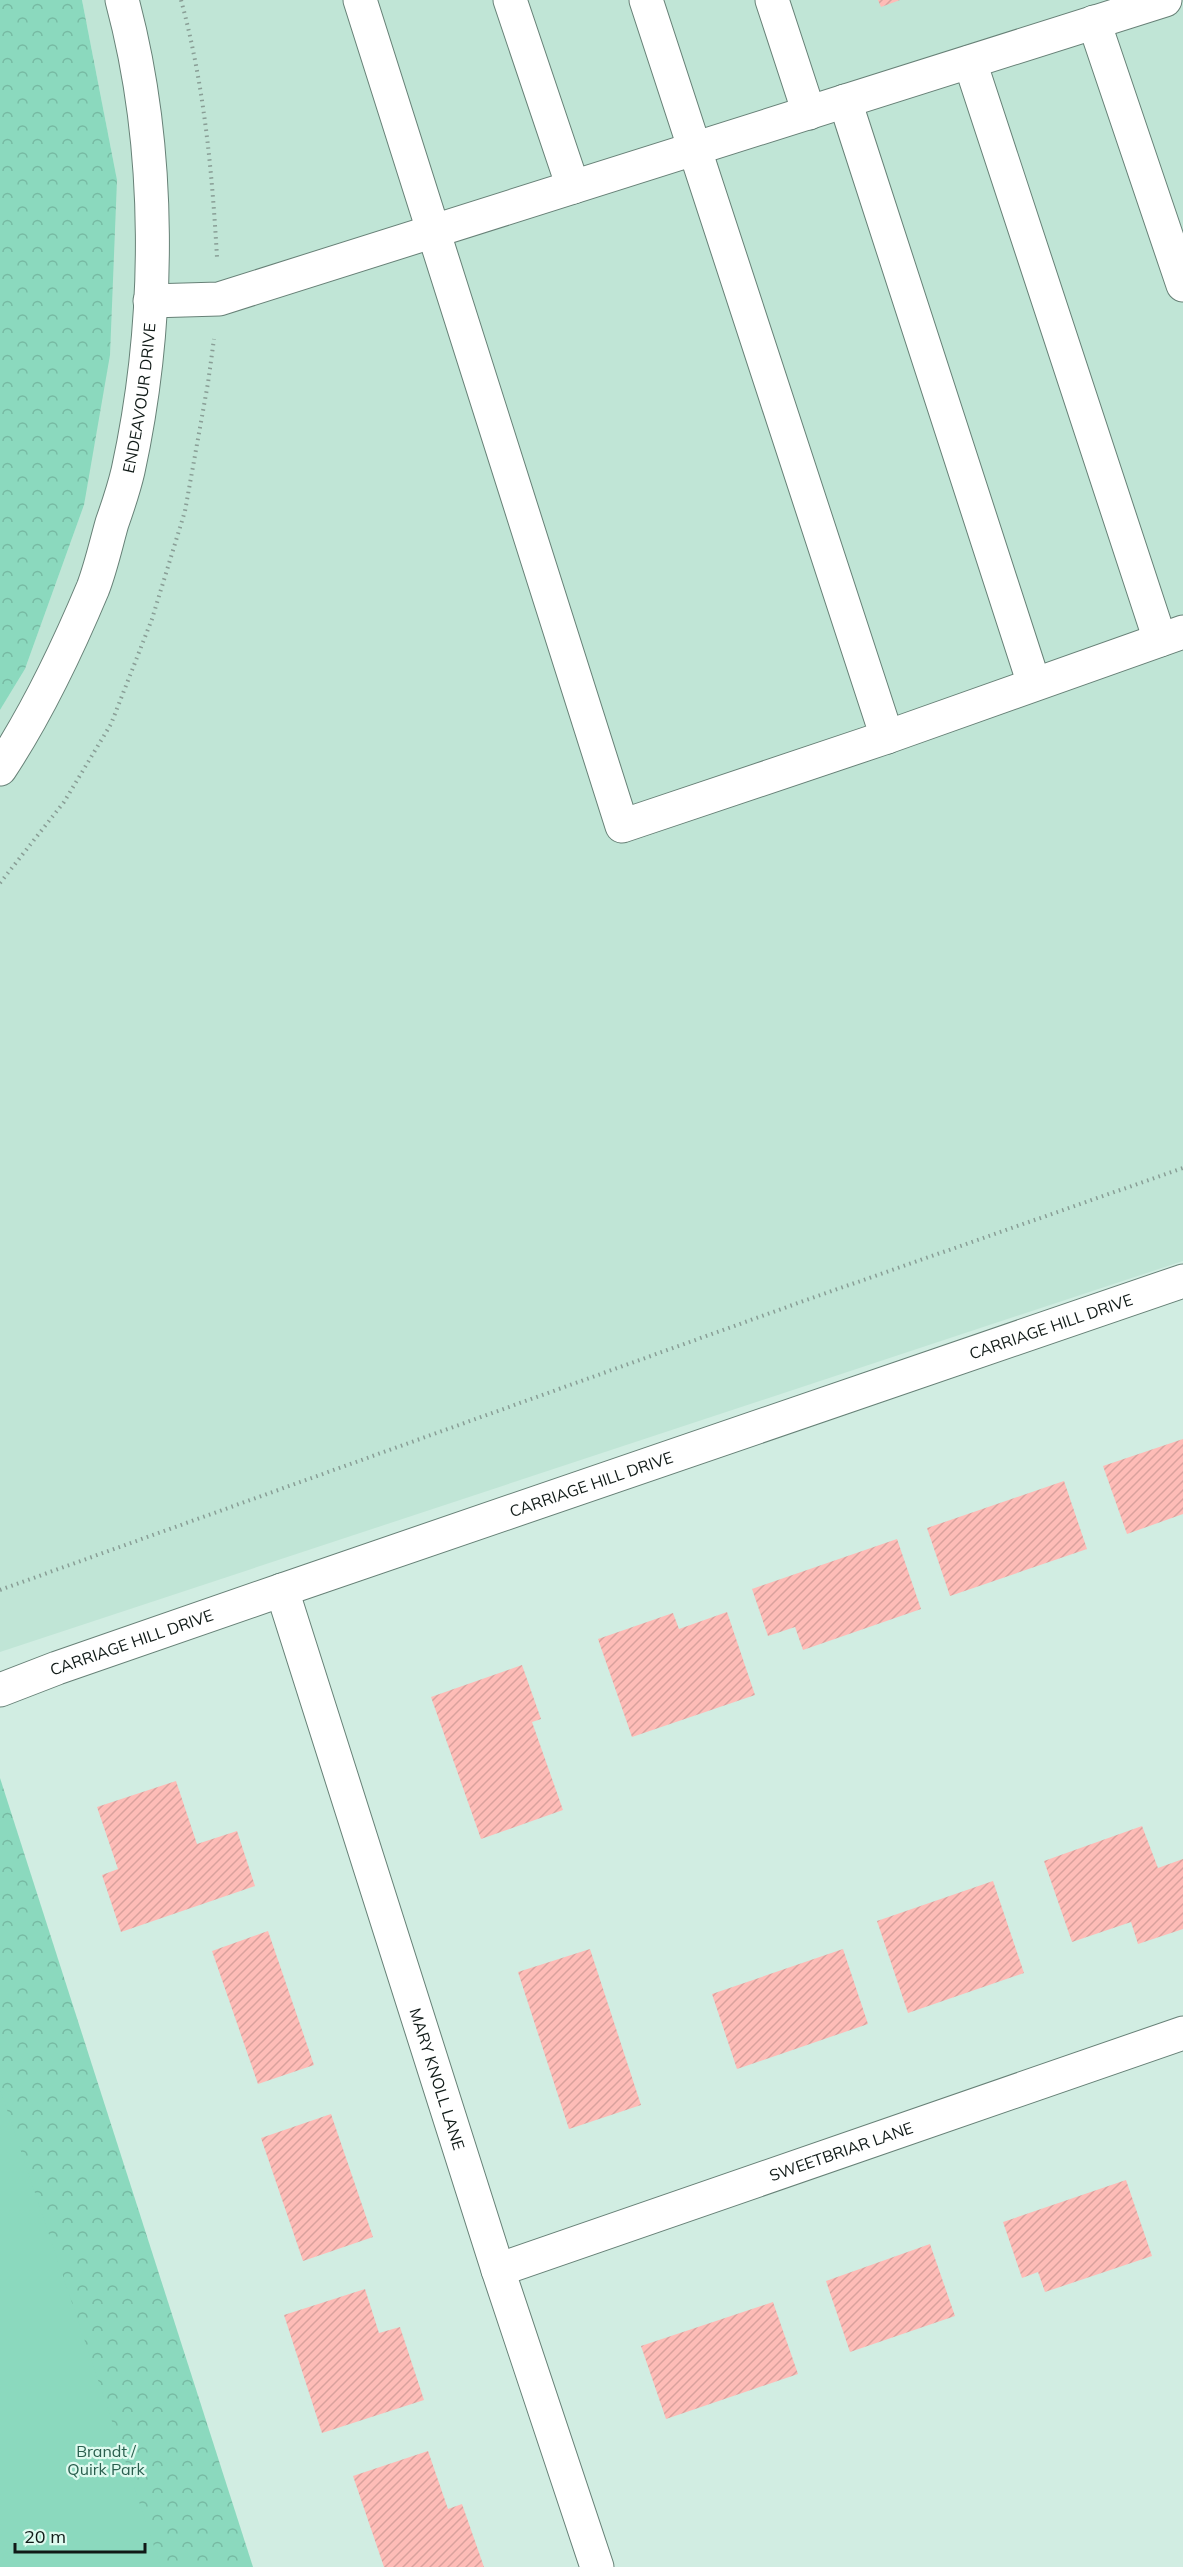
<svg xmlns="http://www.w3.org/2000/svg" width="1183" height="2567" viewBox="0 0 1183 2567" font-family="Mulish,sans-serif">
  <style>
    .built { fill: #c0e5d6 }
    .park { fill: url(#park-crowns) }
    .pitch { fill: #8bd9be }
    .building { fill: url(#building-hatch) }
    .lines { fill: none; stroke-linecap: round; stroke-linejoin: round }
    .minor-casing { stroke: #678177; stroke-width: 35 }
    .path { stroke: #899e96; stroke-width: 4; stroke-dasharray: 1.5 4.5; stroke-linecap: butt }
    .minor { stroke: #fff; stroke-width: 33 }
    .labels { text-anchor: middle; stroke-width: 4.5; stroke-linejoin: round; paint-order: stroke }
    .street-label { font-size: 16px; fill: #101a17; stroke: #defaef }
    .park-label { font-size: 16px; fill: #2a5f4e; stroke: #defaef }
  </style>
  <defs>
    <pattern id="park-crowns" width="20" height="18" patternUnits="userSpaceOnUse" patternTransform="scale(1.5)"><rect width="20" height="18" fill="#8bd9be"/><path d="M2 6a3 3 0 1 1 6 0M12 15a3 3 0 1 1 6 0" fill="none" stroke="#77baa3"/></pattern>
    <pattern id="building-hatch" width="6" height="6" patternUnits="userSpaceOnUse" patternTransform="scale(1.5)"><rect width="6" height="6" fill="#febcb7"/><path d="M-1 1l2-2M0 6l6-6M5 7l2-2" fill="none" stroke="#d9a19d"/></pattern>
  </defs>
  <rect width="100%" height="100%" fill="#d1ede2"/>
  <!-- built -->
  <path class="built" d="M82,0h1101v1261l-1183,391v-942l25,-41 59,-164 33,-325z"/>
  <!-- park -->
  <g class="park">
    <path d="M0,0h82l35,180 -7,175 -26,150 -59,164 -25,41z"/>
    <path d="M0,1778l253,789h-253z"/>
  </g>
  <!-- pitch -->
  <path class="pitch" d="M0,2089l161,478h-161z"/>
  <!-- building -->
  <g class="building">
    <path d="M878,0h22l-19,7z"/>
    <path d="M1183,1439v75l-56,20 -24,-68z"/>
    <path d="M1064,1481l23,68 -137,47 -23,-68z"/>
    <path d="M897,1539l24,70 -118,41 -8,-23 -27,9 -16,-47z"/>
    <path d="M727,1612l28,83 -123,42 -34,-98 75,-26 6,16z"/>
    <path d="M522,1665l19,54 -9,3 31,88 -82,29 -50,-142z"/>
    <path d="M176,1781l21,63 40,-13 18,55 -134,46 -19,-57 16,-6 -21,-62z"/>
    <path d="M1142,1826l16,42 25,-9v70l-45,15 -7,-22 -59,20 -28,-81z"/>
    <path d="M993,1881l31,92 -116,40 -31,-92z"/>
    <path d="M268,1931l46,134 -56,19 -46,-133z"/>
    <path d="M590,1949l51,156 -72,24 -51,-157z"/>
    <path d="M843,1949l25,75 -131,45 -25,-75z"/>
    <path d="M331,2114l42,123 -70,24 -42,-123z"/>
    <path d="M1126,2180l26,76 -107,36 -7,-20 -16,6 -19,-56z"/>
    <path d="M930,2244l25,72 -105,36 -24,-71z"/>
    <path d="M365,2289l14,44 21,-6 24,73 -102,33 -38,-118z"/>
    <path d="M773,2302l25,72 -132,45 -25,-73z"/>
    <path d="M428,2451l20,58 14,-5 22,63h-100l-31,-91z"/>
  </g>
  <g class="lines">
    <!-- minor casing -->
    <g class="minor-casing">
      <g id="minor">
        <path d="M360,0l262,826 265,-89 296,-105"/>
        <path d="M510,0l63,187"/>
        <path d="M646,0l241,737"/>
        <path d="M772,0l37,113"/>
        <path d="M1094,22l89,263"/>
        <path d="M970,62l190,578"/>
        <path d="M845,101l189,583"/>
        <path d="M150,301l69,-2 946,-299"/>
        <path id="s1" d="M0,769c37,-56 67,-119 93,-181 8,-21 13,-44 19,-65 6,-17 12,-35 16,-52 33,-151 34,-322 -6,-471"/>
        <path id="s2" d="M282,1590l216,680 99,297"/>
        <path id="s3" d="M0,1690l57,-22 225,-78 901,-309"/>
        <path id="s4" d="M498,2270l685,-237"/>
      </g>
    </g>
    <!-- path -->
    <g class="path">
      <path d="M181,0c23,84 31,170 36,257"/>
      <path d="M0,883l64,-81 47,-78 41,-105 33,-108 23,-128 6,-44"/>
      <path d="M0,1590l812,-292 371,-130"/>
    </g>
    <!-- minor -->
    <use href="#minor" class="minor"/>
  </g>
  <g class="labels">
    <!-- street labels -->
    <g class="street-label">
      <text dy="6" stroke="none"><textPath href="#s1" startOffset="400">ENDEAVOUR DRIVE</textPath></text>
      <text dy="6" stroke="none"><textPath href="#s3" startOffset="1112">CARRIAGE HILL DRIVE</textPath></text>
      <text dy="6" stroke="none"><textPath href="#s3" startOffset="626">CARRIAGE HILL DRIVE</textPath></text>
      <text dy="6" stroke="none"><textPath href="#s3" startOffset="140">CARRIAGE HILL DRIVE</textPath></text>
      <text dy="6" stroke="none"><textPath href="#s2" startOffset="513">MARY KNOLL LANE</textPath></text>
      <text dy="6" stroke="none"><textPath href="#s4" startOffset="363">SWEETBRIAR LANE</textPath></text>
    </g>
    <!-- park labels -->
    <g class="park-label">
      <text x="106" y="2457">Brandt /<tspan x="106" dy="18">Quirk Park</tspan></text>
    </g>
  </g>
  <!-- scale -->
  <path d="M15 2543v9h130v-9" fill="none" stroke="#101a17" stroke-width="3"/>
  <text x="24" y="2543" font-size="18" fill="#101a17" stroke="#defaef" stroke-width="4.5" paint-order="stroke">20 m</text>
</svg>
